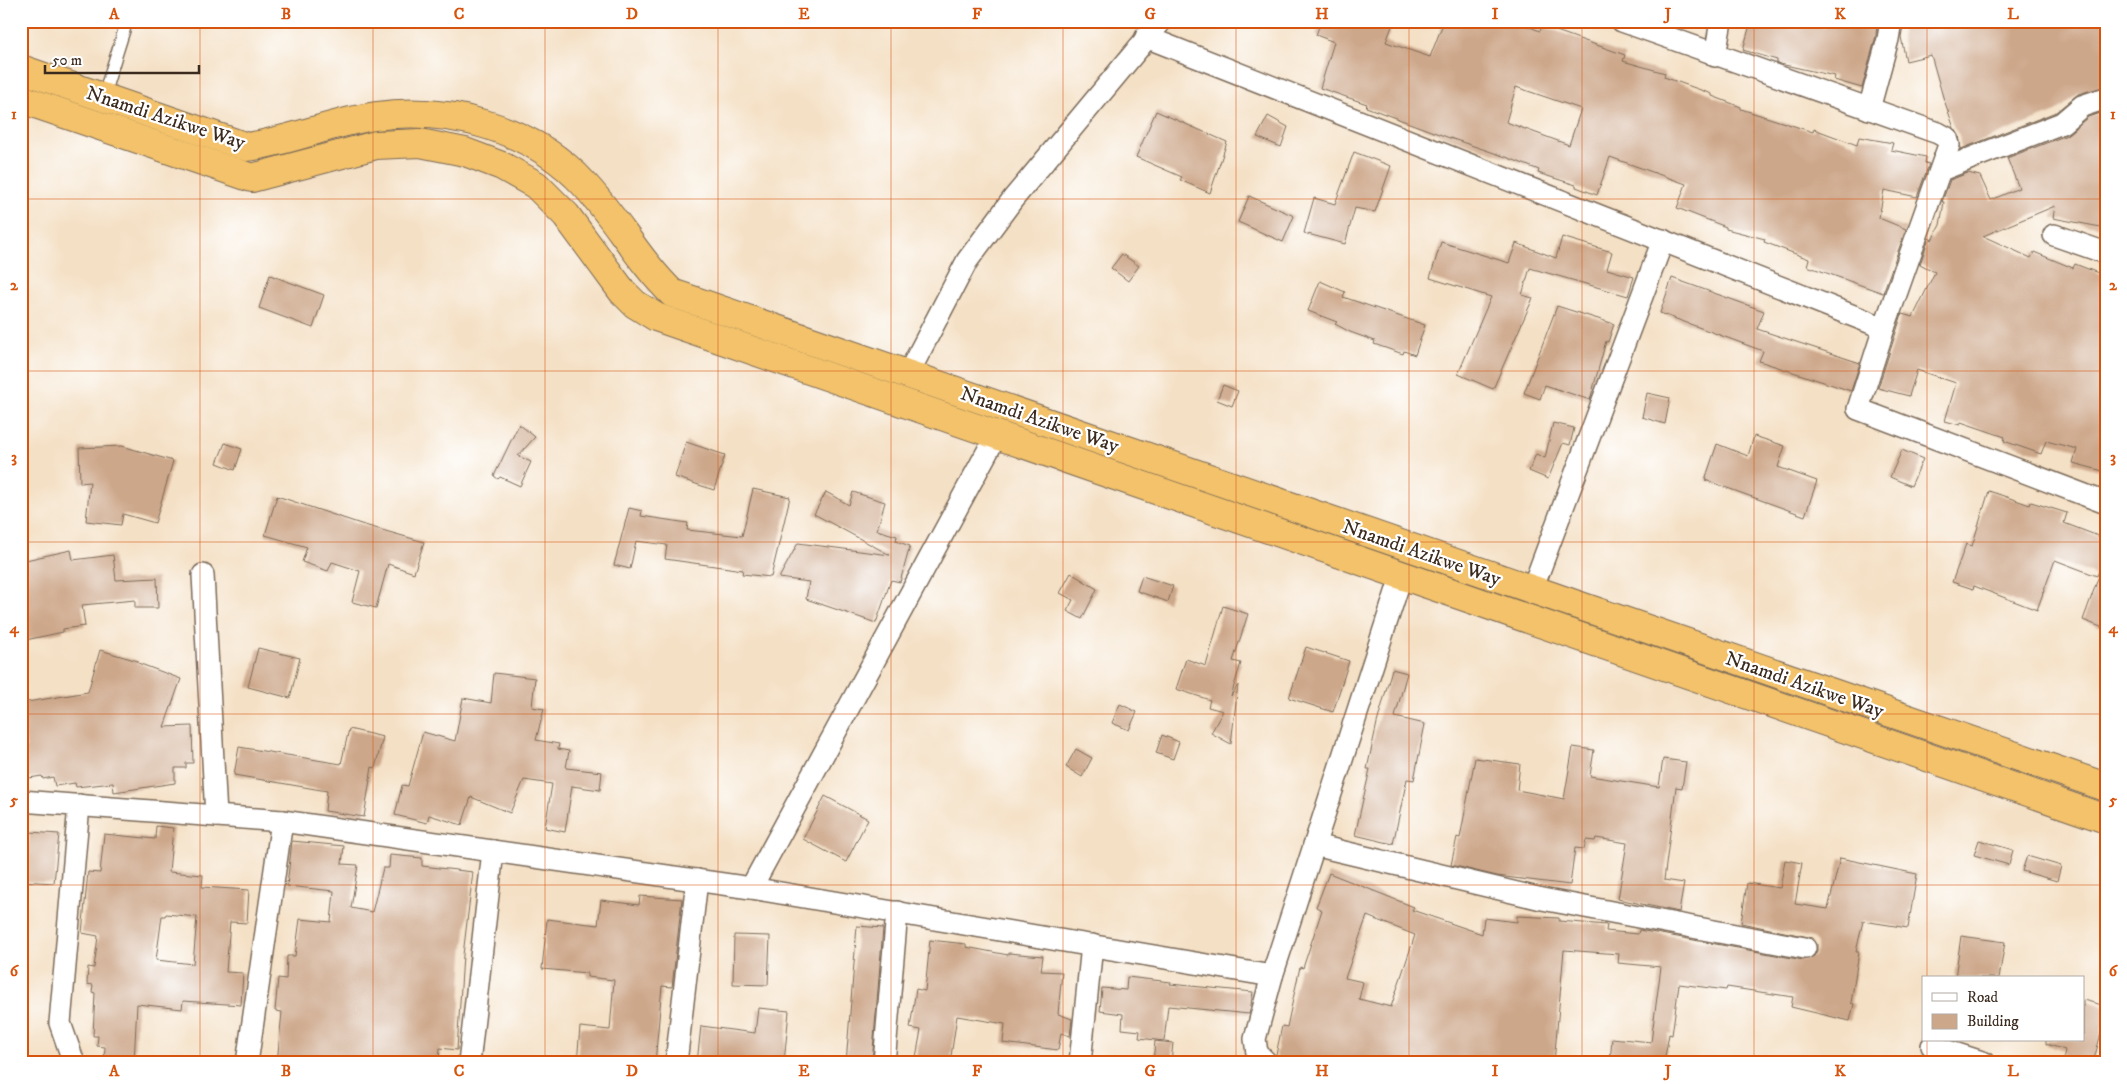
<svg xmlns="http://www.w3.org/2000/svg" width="2127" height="1084" viewBox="0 0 2127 1084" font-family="'IM FELL DW Pica',serif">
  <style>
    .building { fill: #cda78a; fill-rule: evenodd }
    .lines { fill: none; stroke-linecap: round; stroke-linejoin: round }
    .lane-casing { stroke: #7c6a58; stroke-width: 14 }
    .street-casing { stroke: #7c6a58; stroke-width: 24 }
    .highway-casing { stroke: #7c6a58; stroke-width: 30 }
    .lane { stroke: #fff; stroke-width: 11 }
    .street { stroke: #fff; stroke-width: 21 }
    .highway { stroke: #f3c26a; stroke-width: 28 }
    .grid { fill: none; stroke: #d7540e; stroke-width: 1; stroke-opacity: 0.55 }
    .labels { text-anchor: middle; stroke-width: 4.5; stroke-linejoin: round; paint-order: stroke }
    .street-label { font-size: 20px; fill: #3b2a1e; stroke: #fff }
    .neatline { fill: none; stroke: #d7540e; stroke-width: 2 }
    .grid-label { font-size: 16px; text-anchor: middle; font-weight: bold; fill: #d7540e }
  </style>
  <rect width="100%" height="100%" fill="#fff"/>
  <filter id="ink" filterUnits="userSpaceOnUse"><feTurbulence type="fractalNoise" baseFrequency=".02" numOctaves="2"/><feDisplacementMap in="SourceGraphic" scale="10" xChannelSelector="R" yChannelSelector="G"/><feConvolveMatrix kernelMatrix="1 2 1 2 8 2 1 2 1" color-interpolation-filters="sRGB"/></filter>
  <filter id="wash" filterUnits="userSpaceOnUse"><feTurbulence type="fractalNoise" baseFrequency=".0096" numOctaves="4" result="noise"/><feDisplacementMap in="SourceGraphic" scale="20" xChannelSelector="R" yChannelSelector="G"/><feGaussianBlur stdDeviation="1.12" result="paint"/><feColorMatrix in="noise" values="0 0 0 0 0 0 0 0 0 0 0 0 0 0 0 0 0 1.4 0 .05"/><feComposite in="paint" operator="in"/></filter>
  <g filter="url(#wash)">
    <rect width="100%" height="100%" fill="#f4e0c5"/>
    <g id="blocks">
      <!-- building -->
      <g class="building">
        <path d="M1321,21h73l-8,21 44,15 14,-36h71l25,10 2,-5 83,29 -2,6 42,12 -1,4 48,17v2l29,11v2l72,23 1,-3 43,16 2,-8 34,6 -2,7 35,7 -1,6 4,1 -12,33 -33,-7 -5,28 27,11 -23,64 -76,-27 2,-7 -45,-17 1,-3 -39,-10v-2l-49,-19 9,-24 -76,-27 -13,38 -21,-8v-2l-38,-12 1,-3 -33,-13 -59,-20 -81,-30 1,-3 -47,-16 14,-46 -18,-7zM1516,87l65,22 -12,36 -63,-23z"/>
        <path d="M1751,21h44l30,7v-7h52l-1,15 -14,52 -28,-8 1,-4 -55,-12 -3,-1v-3l-34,-10z"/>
        <path d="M1926,21h177l3,11v54l-28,8 -22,18 -95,37 -2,-14 -5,-7 -11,-31 -12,-42 -25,6 -5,-24 2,-11z"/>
        <path d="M1156,111l71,31 -17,51 -30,-13 2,-3 -46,-20z"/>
        <path d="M2106,111v117l-53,-10 2,-12 -72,30 48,22 3,-6 39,16 2,-4 31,12v184l-3,11 -30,-8 4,-14 -31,-8 -5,13 -37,-13 1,-4 -44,-15 -1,3 -15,-4 11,-38 -39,-13 -8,26 -31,-8 24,-74 11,3 22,-45 -15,-8 9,-26 3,2 8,-15 4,-23h-2l8,-22 18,-7 12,3 11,24 28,-12 -12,-30 60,-23 21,-18z"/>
        <path d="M1268,116l20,11 -7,20 -24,-10z"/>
        <path d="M1354,152l37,14 -16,46 -20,-4 -10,36 -41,-11 10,-35 21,6z"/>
        <path d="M1249,196l45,20 -11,26 -45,-20z"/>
        <path d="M1562,237l50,15 -5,17 27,8 -6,19 -98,-28 -8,27 11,3 -40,91 -35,-15 33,-77 -61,-19 11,-36 68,21 7,-20 40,15z"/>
        <path d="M1122,254l17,12 -11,15 -17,-13z"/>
        <path d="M270,275l54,20 -11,33 -54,-20z"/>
        <path d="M1672,278l92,33 -7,18 103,34 -9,28 -92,-30 4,-10 -103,-38z"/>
        <path d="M1320,281l25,11 -2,5 82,28 -10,30 -11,-4 -1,3 -29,-10 1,-3 -25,-9 -15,-8 2,-2 -29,-11z"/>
        <path d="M1557,306l57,18 -6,18 -2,-1 -16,59 -45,-15 -5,14 -16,-6z"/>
        <path d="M1223,385l15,6 -6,15 -15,-6z"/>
        <path d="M1647,393l23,5 -5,26 -23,-7z"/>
        <path d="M1553,423l21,5 -4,17 -7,-2 -15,36 -19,-8 7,-17 9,4z"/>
        <path d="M519,424l16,13 -17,19 13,6 -11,24 -20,-9 -2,2 -4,-3z"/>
        <path d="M1754,436l31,10 -7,21 39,14 -12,35 -100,-36 12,-36 31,12z"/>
        <path d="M686,442l39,13 -11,35 -39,-13z"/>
        <path d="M225,443l17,6 -7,21 -18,-7z"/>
        <path d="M122,446l51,15 -18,62 -32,-9 -2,11 -35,-4 4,-39 -10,1 -1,-35z"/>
        <path d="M1902,450l21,9 -12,27 -21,-9z"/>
        <path d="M753,489l37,8 -19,80 -29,-3 1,-4 -78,-11 2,-14 -31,-4 -6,28 -16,-4 15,-57 13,3 -1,5 47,7 -1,7 55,6z"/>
        <path d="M1989,491l41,14 1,-3 36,11 -3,10 42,16v12l-9,25 -42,-16 -18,50 -63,-24 -1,3 -21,-7 14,-38 6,2z"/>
        <path d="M826,492l23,13 4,-13 32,10 -8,28 20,6 -1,5 14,5 -10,36 -9,-2 -15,43 -70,-24 3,-17 -30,-4 19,-35 92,12 -76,-41z"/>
        <path d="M277,496l84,28 63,18 -10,31 -26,-9 -12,44 -24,-6 8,-31 -28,-9 -4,9 -26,-9 5,-15 -42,-12z"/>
        <path d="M71,550l2,10 40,-5 3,25 41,-2 1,30h-23v-8l-53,5 3,21 -22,3v3l-42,9v-80z"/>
        <path d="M2104,562l2,1v66l-23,-9z"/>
        <path d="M1071,573l26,16 -15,30 -15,-8 6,-11 -13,-7z"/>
        <path d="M1142,576l31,10 -5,16 -31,-11z"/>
        <path d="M1223,606l25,8 -15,47 8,2 -10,33 7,-11 -7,59 -20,-11 12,-22 -15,-4 2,-7 -34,-11 10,-30 20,7z"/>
        <path d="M1306,647l43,14 -16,51 -44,-14z"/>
        <path d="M258,648l42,10 -10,40 -42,-11z"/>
        <path d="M100,650l38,11v2l43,16 -17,48 28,-1 1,37h-7v5h-11v15l-61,9 -1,-9 -37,4 -1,-4 -20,3 -2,-9 -10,2 -1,-3 -19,3 -2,-30 5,-1 -5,-45 67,-11z"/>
        <path d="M1392,669l15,4 -12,44 30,7 -11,56 -7,-1 -14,65 -38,-9 15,-66h-3l10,-46z"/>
        <path d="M494,673l41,5 -3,29 12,2 -8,31 23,4 -1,5 11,2 -3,17 36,4 -2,18 -28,-4 -7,46 -20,-4 7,-44 -28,-4 -14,33 -39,-16 -9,28 -33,-10 -2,8 -32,-8 7,-30 6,1 15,-54 32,9 8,-43 28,5z"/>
        <path d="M1120,704l17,8 -8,18 -17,-7z"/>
        <path d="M349,729l34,8 -8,31 -3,-1 -8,50 -39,-6 2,-20 -93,-16 5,-28 102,17z"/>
        <path d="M1162,735l17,7 -6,17 -17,-6z"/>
        <path d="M1573,747l21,3 -4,26 69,11 4,-28 23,3 -4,26 -6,-1 -12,93 20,3 -5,29 -61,-13 9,-56 -31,-5 -1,3 -9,-1 -2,9 -9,-1 -5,37 -73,-9 -46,-11 6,-28 3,1 15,-80 45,6 -3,26 47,9z"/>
        <path d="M1076,749l16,9 -10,19 -16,-10z"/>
        <path d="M825,796l43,23 -22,43 -43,-23z"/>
        <path d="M156,826l17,2 -4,44 34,3 -1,12 47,3 -2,33 -17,-1 -4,50 17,1 -2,32 -58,-4 -1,8 -45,-5 -3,59h-30l1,-16 -8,-1 1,-10h-5l2,-43 -3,-1 1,-7 -6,-1 1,-17 6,1 4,-32 -16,-3 6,-61 12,1 4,-39 51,5zM166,914l31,3 -4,47 -37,-4 6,-44h3z"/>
        <path d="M30,832l29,2 -5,49 -33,-2v-33l7,1z"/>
        <path d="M1979,840l34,10 -4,15 -35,-10z"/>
        <path d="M292,841l52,5 -2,18 16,1 -7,43 21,4 11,-44h6l1,-13 32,3v8l51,6 -10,83 -6,95 -17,-2 -1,15h-162l5,-51 -7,-1 3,-33 8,1 1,-23h8l5,-37 31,3 3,-31 -47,-5z"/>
        <path d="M2027,856l34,10 -4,15 -35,-10z"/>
        <path d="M1840,858l77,16 -9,54 -45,-7 -7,31h3l-8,51 3,1 -4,17 -59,-14 2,-10 -66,-10 -1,3 -47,-6 -7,51 -3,-1 -5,29h-54l2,-25 39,4 10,-75 -43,-4 1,-9 -55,-4 -10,113h-268l-7,-1 -3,-7 6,-29 5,1 13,-60 3,1 19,-58 -6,-3 13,-34 85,34 -2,3 70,24 2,-16 33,4v-6l42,2v3l48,4 -1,6 32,3 1,-4 164,30 11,-4 3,-5v-7l-4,-6 -72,-15 6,-40 33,5 5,-28 17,3 -7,41 33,5zM1367,916l48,19 -24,72 -32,-8 4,-17 -18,-4z"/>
        <path d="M640,896l42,3 -10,88 -10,-1 -7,77h-78l3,-36 30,3 4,-50 -27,-3v-4l-45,-4 5,-50 51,6 3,-25 38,5z"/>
        <path d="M857,926l26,2 -11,135h-26z"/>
        <path d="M734,935l36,1 -2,49 -35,-1z"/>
        <path d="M1961,936l44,6 -6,36h-44z"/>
        <path d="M930,940l36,4v3l42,8v-2l35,3 -2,15 21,1 -4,42 14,5 -2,17 -9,-3 -3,17 -55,-7 2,-19 -48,-8 -7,47h-35l6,-33 -11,-2 6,-39 9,2z"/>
        <path d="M1127,977l44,5 -1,2 83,8 -2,13 -2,9 -81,-8 -4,35 -25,-3 1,-7 -18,-2 1,-15 -23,-3 2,-23 24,2z"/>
        <path d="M2083,1000l23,6v9l-13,48h-20l-10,-3 2,-10 -19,-6v-4h37z"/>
        <path d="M758,1008l31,3 -5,52h-87l4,-37 54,7z"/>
        <path d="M1155,1041l18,2 -2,20h-18z"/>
      </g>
    </g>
  </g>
  <g filter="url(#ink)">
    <use href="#blocks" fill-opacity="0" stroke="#7c6a58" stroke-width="1"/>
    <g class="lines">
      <!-- lane casing -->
      <g class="lane-casing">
        <path id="lane" d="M103,97l24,-76"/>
      </g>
      <!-- street casing -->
      <g class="street-casing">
        <g id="street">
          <path d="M1146,37l738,291 65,-183 -2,-7 -9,-5 -316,-112"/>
          <path d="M1715,56l6,-35"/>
          <path d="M1869,109l19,-70 3,-18"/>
          <path d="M1941,170l121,-47 20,-17 24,-8"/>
          <path d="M2054,235l52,18"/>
          <path d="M1884,328l-26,81 248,94"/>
          <path d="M908,374l59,-113 46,-62 148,-178"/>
          <path d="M203,575l13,241"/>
          <path d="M1532,590l131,-350"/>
          <path d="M21,801l261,20 469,67 521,88"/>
          <path d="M1314,845l228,54 263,49"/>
          <path d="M751,888l246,-454"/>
          <path d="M1932,1046l53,17"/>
          <path d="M74,1063l-14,-40 19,-218"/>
          <path d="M247,1063l35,-242"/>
          <path d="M469,1063l24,-212"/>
          <path d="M676,1063l21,-183"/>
          <path d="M884,1063l13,-151"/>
          <path d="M1080,1063l12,-118"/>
          <path d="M1267,1063l-10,-10 -2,-14 17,-63 130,-402"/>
        </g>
      </g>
      <!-- highway casing -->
      <g class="highway-casing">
        <g id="highway">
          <path d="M21,69l226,78c44,-6 85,-25 129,-31 73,-10 157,12 208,68 32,34 54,76 88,109l1434,494"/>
          <path d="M21,99l231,79 124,-33 44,-2 45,9 37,14 34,19 30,30 56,76 13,13 21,13 1450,502"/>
        </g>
      </g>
      <!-- lane -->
      <use href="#lane" class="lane"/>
      <!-- street -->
      <use href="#street" class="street"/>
      <!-- highway -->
      <use href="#highway" class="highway"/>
    </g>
  </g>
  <!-- grid -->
  <path class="grid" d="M200,21v1042M373,21v1042M545,21v1042M718,21v1042M891,21v1042M1063,21v1042M1236,21v1042M1409,21v1042M1582,21v1042M1754,21v1042M1927,21v957M21,199h2085M21,371h2085M21,542h2085M21,714h2085M21,885h2085M1927,1040v23"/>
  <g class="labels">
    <!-- street labels -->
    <g class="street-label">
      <text transform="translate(166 117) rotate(18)" y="7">Nnamdi Azikwe Way</text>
      <text transform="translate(1040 419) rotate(19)" y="7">Nnamdi Azikwe Way</text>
      <text transform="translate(1422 552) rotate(19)" y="7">Nnamdi Azikwe Way</text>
      <text transform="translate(1805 684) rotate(19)" y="7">Nnamdi Azikwe Way</text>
    </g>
  </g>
  <!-- margin -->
  <rect width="2127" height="1084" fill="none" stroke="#fff" stroke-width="55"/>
  <!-- legend -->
  <rect x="1922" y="976" width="162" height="65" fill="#ffffff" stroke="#b1aaa5"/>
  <rect x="1932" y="993" width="25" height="8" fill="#ffffff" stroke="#b1aaa5"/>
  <text x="1967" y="1002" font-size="15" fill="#3b2a1e">Road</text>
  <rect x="1932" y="1014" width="25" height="15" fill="#cda78a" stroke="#b1aaa5"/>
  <text x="1967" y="1026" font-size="15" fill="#3b2a1e">Building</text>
  <!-- scale -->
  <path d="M45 65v8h154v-8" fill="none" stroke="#3b2a1e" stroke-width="2.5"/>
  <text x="52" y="65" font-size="15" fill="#3b2a1e" stroke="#ffffff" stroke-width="4" paint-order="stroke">50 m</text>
  <rect x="28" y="28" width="2072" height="1028" class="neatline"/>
  <g class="grid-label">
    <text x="114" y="19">A</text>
    <text x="286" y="19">B</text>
    <text x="459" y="19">C</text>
    <text x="632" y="19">D</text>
    <text x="804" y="19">E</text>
    <text x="977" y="19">F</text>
    <text x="1150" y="19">G</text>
    <text x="1322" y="19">H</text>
    <text x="1495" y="19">I</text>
    <text x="1668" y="19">J</text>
    <text x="1840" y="19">K</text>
    <text x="2013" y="19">L</text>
    <text x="14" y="119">1</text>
    <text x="2113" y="119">1</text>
    <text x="14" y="290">2</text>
    <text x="2113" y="290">2</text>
    <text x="14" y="462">3</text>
    <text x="2113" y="462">3</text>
    <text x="14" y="633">4</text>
    <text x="2113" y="633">4</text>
    <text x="14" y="805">5</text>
    <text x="2113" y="805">5</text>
    <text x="14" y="976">6</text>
    <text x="2113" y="976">6</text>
    <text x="114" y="1076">A</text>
    <text x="286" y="1076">B</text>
    <text x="459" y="1076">C</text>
    <text x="632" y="1076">D</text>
    <text x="804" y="1076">E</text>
    <text x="977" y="1076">F</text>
    <text x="1150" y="1076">G</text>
    <text x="1322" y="1076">H</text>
    <text x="1495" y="1076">I</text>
    <text x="1668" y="1076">J</text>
    <text x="1840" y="1076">K</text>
    <text x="2013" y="1076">L</text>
  </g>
</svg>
